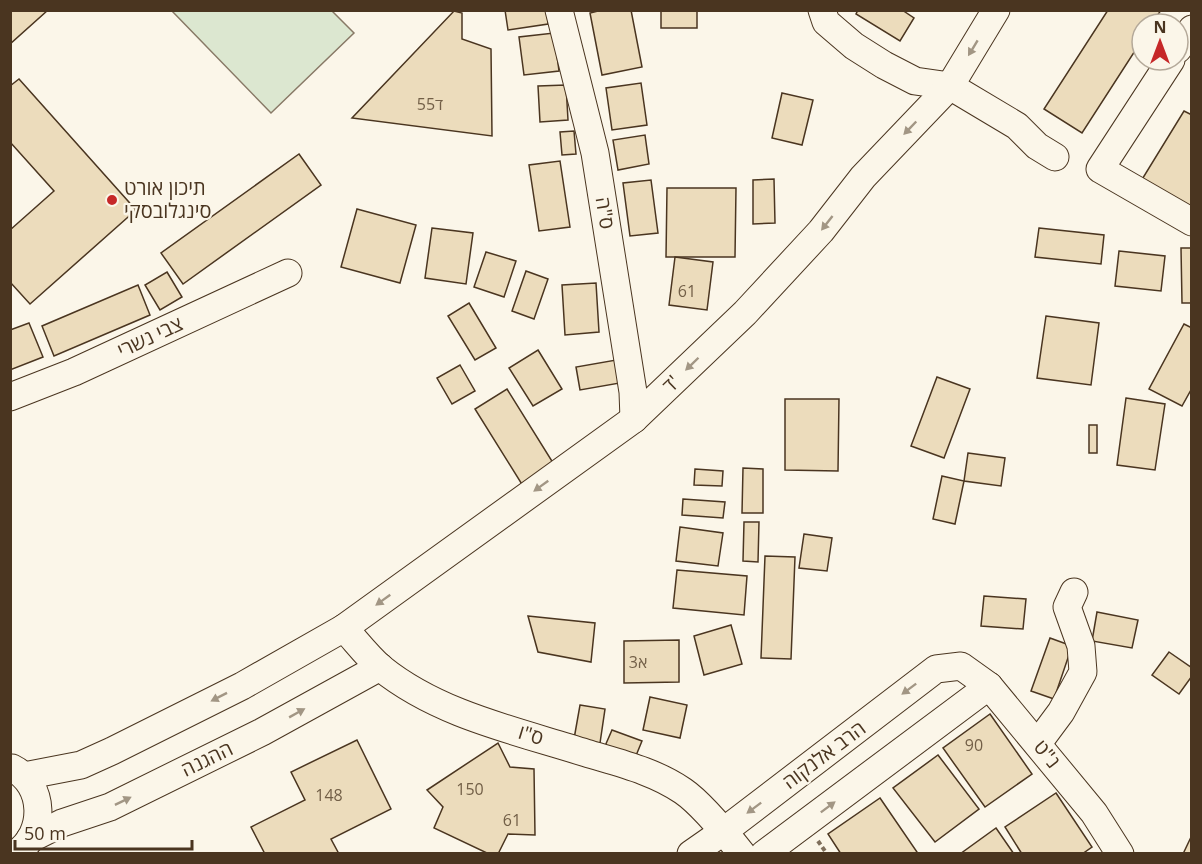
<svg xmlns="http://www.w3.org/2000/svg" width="1202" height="864" viewBox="0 0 1202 864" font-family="'Open Sans',Heebo,sans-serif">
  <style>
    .pitch { fill: #dce7d0; stroke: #887966; stroke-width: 1.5 }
    .building { fill: #ecdcbc; stroke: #4a3520; stroke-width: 1.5 }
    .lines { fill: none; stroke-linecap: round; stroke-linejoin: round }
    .minor-casing { stroke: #4a3520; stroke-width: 29 }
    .path { stroke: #7f6f5c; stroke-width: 4; stroke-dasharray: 4.5 3; stroke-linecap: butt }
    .minor { stroke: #fbf6e9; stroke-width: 27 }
    .oneway { fill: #a29684 }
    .poi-dot { fill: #c62828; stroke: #fbf6e9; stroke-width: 2 }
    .labels { text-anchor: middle; stroke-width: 4.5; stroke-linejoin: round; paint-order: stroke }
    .number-label { font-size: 16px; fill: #725f47 }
    .poi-label { font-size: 20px; fill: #4a3520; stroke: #fbf6e9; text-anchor: start }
    .street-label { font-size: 20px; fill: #4a3520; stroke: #fbf6e9 }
  </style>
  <rect width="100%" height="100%" fill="#fbf6e9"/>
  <!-- pitch -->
  <path class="pitch" d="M172,11h160l22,22 -83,80z"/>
  <!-- building -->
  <g class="building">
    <path d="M10,10h38l-38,34z"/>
    <path d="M505,10h42l1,14 -40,6z"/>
    <path d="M602,10h29l11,57 -40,8 -12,-62z"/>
    <rect x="661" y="10" width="36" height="18"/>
    <path d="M858,10h44l12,8 -14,23 -44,-27z"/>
    <path d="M1108,10h53l-9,14h-10v16l-60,93 -38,-24z"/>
    <path d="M454,11l8,2v26l29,10 1,87 -140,-18z"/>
    <path d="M554,33l5,38 -35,4 -5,-38z"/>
    <path d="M19,79l117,131 -106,94 -20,-22v-52l44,-39 -44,-49v-56z"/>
    <path d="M641,83l6,42 -35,5 -6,-42z"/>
    <path d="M566,85l2,35 -28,2 -2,-36z"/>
    <path d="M782,93l31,7 -11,45 -30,-7z"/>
    <path d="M1184,111l8,4v96l-51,-30z"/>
    <path d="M574,131l2,23 -14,1 -2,-23z"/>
    <path d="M645,135l4,29 -31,6 -5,-30z"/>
    <path d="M299,154l22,31 -138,99 -22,-31z"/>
    <path d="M560,161l10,66 -31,4 -10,-66z"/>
    <path d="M774,179l1,44 -22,1v-44z"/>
    <path d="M651,180l7,53 -28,3 -7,-53z"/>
    <path d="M667,188h69l-1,69h-69z"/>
    <path d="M357,209l59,16 -16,58 -59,-16z"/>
    <path d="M432,228l41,5 -7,51 -41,-6z"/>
    <path d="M1039,228l65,7 -3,29 -66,-7z"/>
    <path d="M1181,248h11v55h-10z"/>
    <path d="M1119,251l46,5 -4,35 -46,-5z"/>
    <path d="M486,252l30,9 -12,36 -30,-10z"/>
    <path d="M675,257l38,5 -6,48 -38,-5z"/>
    <path d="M526,271l22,8 -14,40 -22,-8z"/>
    <path d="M167,272l15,25 -22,13 -15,-25z"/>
    <path d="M596,283l3,49 -34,3 -3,-50z"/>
    <path d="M138,285l12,30 -96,41 -12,-30z"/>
    <path d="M469,303l27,45 -21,12 -27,-44z"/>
    <path d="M1046,316l53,7 -8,62 -54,-7z"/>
    <path d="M29,323l14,34 -33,13v-40z"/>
    <path d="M1184,324l8,4v60l-10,18 -33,-17z"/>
    <path d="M538,350l24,39 -29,17 -24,-38z"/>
    <path d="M616,360l4,23 -40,7 -4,-23z"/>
    <path d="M460,365l15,26 -23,13 -15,-26z"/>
    <path d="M937,377l33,12 -26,69 -33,-12z"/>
    <path d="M507,389l48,77 -32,20 -48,-77z"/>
    <path d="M1126,398l39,6 -10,66 -38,-5z"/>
    <path d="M785,399h54l-1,72 -53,-1z"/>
    <rect x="1089" y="425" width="8" height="28"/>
    <path d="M968,453l37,5 -4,28 -37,-5z"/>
    <path d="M743,468l20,1v44h-21z"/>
    <path d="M695,469l28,2 -1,15 -28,-1z"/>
    <path d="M942,476l22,5 -9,43 -22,-5z"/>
    <path d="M683,499l42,3 -2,16 -41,-3z"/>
    <path d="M744,522h15l-1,40 -15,-1z"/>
    <path d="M680,527l43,6 -5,33 -42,-5z"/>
    <path d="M804,534l28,4 -5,33 -28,-3z"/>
    <path d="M765,556l30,1 -4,102 -30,-1z"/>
    <path d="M677,570l70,6 -3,39 -71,-7z"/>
    <path d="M984,596l42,3 -3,30 -42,-3z"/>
    <path d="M1097,612l41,8 -6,28 -40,-7z"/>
    <path d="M528,616l67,7 -4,39 -53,-10z"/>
    <path d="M731,625l11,39 -38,11 -10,-39z"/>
    <path d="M1050,638l22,8 -18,53 -23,-8z"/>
    <path d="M679,640v42l-55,1v-42z"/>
    <path d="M1169,652l23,16v8l-13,18 -27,-19z"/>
    <path d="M650,697l37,8 -7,33 -37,-8z"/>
    <path d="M580,705l25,4 -5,34 -26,-4z"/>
    <path d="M990,714l42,60 -47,33 -42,-59z"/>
    <path d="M612,730l30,11 -7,17 -30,-12z"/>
    <path d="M357,740l34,69 -60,30 8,15h-74l-14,-27 54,-27 -14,-28z"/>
    <path d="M498,743l12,24 24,2 1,66 -27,-1 -10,20h-9l-55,-26 9,-21 -16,-17z"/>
    <path d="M938,755l41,54 -44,33 -42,-54z"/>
    <path d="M1056,793l36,54 -10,7h-60l-17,-27z"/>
    <path d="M880,798l37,54 -3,2h-73l-13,-20z"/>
    <path d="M996,828l18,26h-54z"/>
    <path d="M1192,835v19h-9z"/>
  </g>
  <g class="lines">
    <!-- minor casing -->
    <g class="minor-casing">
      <g id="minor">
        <path d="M559,10l36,143 38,239 1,27"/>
        <path d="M822,10l4,12 28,24 30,19 31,16 35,5 67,40 20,20 18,11"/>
        <path d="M1178,49l14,-20"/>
        <path d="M1171,60l-71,109 92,53"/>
        <path d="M10,397l64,-25 214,-99"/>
        <path d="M344,628c12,13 24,29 37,40 58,47 136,63 205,85 33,10 68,18 97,38 19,13 44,44 59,63"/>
        <path d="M1038,743l23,-31 22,-40 -2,-26 -14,-39 7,-15"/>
        <path d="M12,768c33,16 35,66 3,86"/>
        <path d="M24,776l57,-11 31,-14 130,-65 102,-58 290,-209 111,-106 76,-82 42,-54 87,-91 46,-76"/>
        <path d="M30,839l32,-16 48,-16 152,-75 118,-65"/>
        <path d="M691,854l33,-23 212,-162 25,-3 28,20 105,127 26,41"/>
        <path d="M764,854l225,-168"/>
      </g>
    </g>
    <!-- path -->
    <path class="path" d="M818,841l9,13"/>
    <!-- minor -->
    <use href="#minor" class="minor"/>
  </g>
  <!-- one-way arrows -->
  <defs><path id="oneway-solid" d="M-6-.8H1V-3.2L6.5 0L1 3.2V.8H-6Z" transform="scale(1.5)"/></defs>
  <g class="oneway">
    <use href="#oneway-solid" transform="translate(973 48) rotate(121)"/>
    <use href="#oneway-solid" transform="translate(910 128) rotate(134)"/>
    <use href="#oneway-solid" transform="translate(827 223) rotate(128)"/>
    <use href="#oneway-solid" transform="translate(692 364) rotate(136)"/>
    <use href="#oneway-solid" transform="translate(541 486) rotate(144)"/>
    <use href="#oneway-solid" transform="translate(383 600) rotate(144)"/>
    <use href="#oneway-solid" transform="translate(909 689) rotate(143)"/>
    <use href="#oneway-solid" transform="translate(219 697) rotate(153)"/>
    <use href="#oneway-solid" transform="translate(297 713) rotate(-29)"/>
    <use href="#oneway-solid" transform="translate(123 801) rotate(-26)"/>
    <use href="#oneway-solid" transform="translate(828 807) rotate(-37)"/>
    <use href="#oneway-solid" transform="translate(754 808) rotate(143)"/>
  </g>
  <!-- markers -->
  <circle class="poi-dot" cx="112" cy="200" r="6"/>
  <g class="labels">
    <!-- number labels -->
    <g class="number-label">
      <text x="430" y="110">55ד</text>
      <text x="687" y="297">61</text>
      <text x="638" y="668">3א</text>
      <text x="974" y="751">90</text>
      <text x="470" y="795">150</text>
      <text x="329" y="801">148</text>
      <text x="512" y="826">61</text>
    </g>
    <!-- poi labels -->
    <g class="poi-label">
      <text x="124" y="195">תיכון אורט<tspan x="124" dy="23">סינגלובסקי</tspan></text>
    </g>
    <!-- street labels -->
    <g class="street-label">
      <text transform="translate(605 213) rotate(81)" y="7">ס"ה</text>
      <text transform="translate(150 337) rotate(-25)" y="7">צבי נשרי</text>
      <text transform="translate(671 384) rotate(-44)" y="7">ד'</text>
      <text transform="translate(531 735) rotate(17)" y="7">ס"ו</text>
      <text transform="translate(1047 754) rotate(51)" y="7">נ"ט</text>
      <text transform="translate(824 755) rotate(-37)" y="7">הרב אלנקוה</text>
      <text transform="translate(207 759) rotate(-26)" y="7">ההגנה</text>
    </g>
  </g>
  <!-- border -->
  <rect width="1202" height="864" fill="none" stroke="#4a3520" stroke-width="24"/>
  <!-- north arrow -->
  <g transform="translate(1160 42)"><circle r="28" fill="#fbf6e9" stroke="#b4a999" stroke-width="1.5"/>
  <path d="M0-4.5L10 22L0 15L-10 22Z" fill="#c62828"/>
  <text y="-9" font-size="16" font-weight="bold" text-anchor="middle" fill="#4a3520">N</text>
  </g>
  <!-- scale -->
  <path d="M15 840v9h177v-9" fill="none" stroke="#4a3520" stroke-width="3"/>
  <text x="24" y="840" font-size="18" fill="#4a3520" stroke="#fbf6e9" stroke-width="4.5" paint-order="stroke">50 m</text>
</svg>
